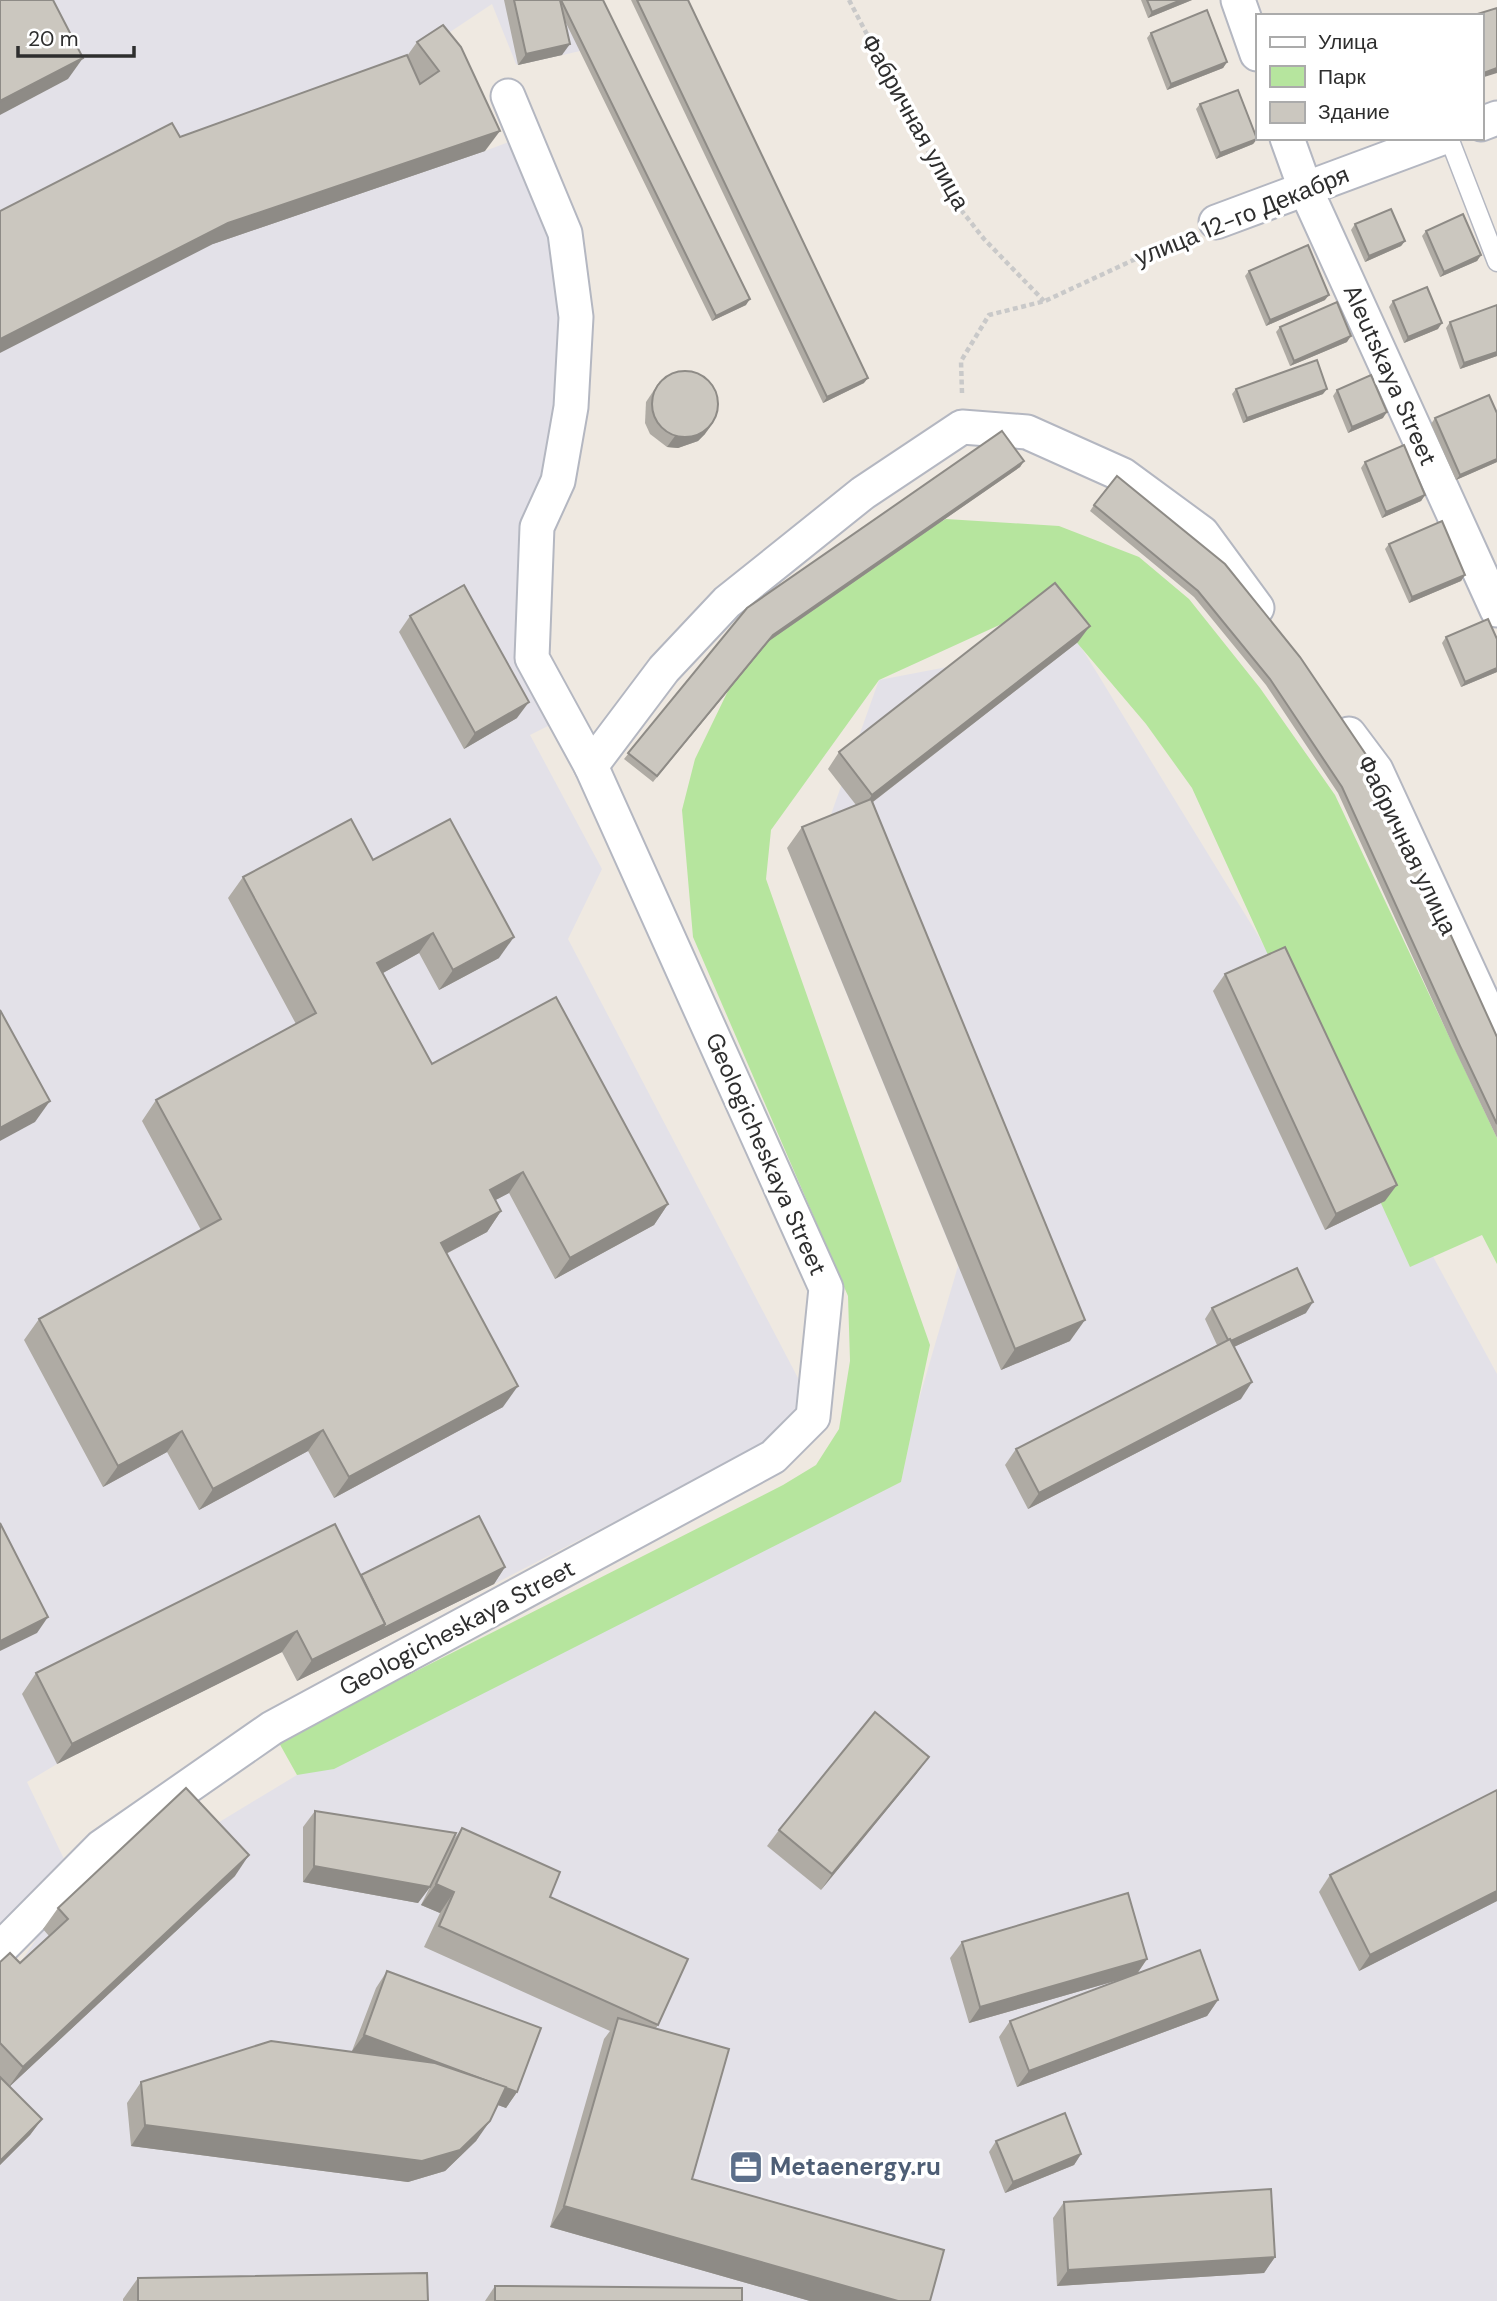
<svg xmlns="http://www.w3.org/2000/svg" width="1497" height="2301" viewBox="0 0 1497 2301" font-family="'DM Sans',sans-serif">
  <style>
    .industrial { fill: #e3e1e8 }
    .green { fill: #b6e59e }
    .lines { fill: none; stroke-linecap: round; stroke-linejoin: round }
    .lane-casing { stroke: #b4b7c1; stroke-width: 21 }
    .street-casing { stroke: #b4b7c1; stroke-width: 37 }
    .path { stroke: #c9c9c9; stroke-width: 4.5; stroke-dasharray: 5 3.5; stroke-linecap: butt }
    .lane { stroke: #fff; stroke-width: 18 }
    .street { stroke: #fff; stroke-width: 33 }
    .wall { fill: #afaba4 }
    .shaded-wall { fill: #8e8b86 }
    .building { fill: #cbc7bf; stroke: #8e8b86; stroke-width: 2 }
    .labels { text-anchor: middle; stroke-width: 7; stroke-linejoin: round; paint-order: stroke }
    .street-label { font-size: 24px; fill: #2e2e2e; stroke: #fff }
    .service-label { font-size: 24px; font-weight: bold; fill: #4e5e75; stroke: #fff; text-anchor: start }
  </style>
  <rect width="100%" height="100%" fill="#efe9e1"/>
  <!-- industrial -->
  <g class="industrial">
    <path d="M0,0h583l6,49 -71,16 -2,-1 -24,-60 -57,38 50,109 29,-11 63,160 -44,341 17,84 -20,10 72,134 -34,70 231,441v28l-17,27 -288,149 -197,97 -15,-29 -225,112 -30,18 37,77 -64,75z"/>
    <path d="M1078,642l181,295 238,437v927h-1497v-308l43,-64 254,-154 604,-293 16,-76 41,-140 -154,-376 75,-210z"/>
  </g>
  <!-- green -->
  <path class="green" d="M946,519l113,7 80,31 50,42 71,89 75,107 162,343v126l-15,-29 -72,32 -218,-479 -46,-64 -90,-106 -28,-6 -149,68 -108,150 -5,49 164,466 -29,137 -567,287 -37,6 -19,-34 505,-256 33,-20 23,-36 11,-68 -2,-65 -155,-359 -11,-127 13,-51 46,-95 82,-82z"/>
  <g class="lines">
    <!-- lane casing -->
    <g class="lane-casing">
      <path id="lane" d="M1449,138l48,124"/>
    </g>
    <!-- street casing -->
    <g class="street-casing">
      <g id="street">
        <path d="M1238,0l19,54"/>
        <path d="M1481,124l16,-6"/>
        <path d="M1287,138l18,50 192,422"/>
        <path d="M1216,222l226,-84"/>
        <path d="M1349,734l27,36 121,262"/>
        <path d="M591,766l73,-97 63,-67 136,-109 99,-66 65,5 96,43 79,58 55,75"/>
        <path d="M0,1949l101,-102 171,-119 501,-271 40,-40 13,-129 -235,-522 -59,-108 5,-131 21,-46 13,-74 5,-90 -11,-84 -57,-137"/>
      </g>
    </g>
    <!-- path -->
    <g class="path">
      <path d="M849,0l105,201 30,38 60,62"/>
      <path d="M962,393l-1,-32 28,-46 56,-14 138,-64"/>
    </g>
    <!-- lane -->
    <use href="#lane" class="lane"/>
    <!-- street -->
    <use href="#street" class="street"/>
  </g>
  <!-- wall -->
  <g class="wall">
    <path d="M504,0h99l143,305 -34,16 -147,-300 -3,34 -44,10z"/>
    <path d="M631,0h57l176,383 -41,20z"/>
    <path d="M1141,0h51l-44,18z"/>
    <path d="M443,25l42,126 -272,93 -33,-107 227,-81 10,-14z"/>
    <path d="M1151,33l76,29 -4,6 -56,22 -20,-52z"/>
    <path d="M1200,104l57,35 -4,5 -37,15 -20,-50z"/>
    <path d="M1355,224l50,17 -4,5 -36,16 -14,-32z"/>
    <path d="M1426,231l55,24 -4,6 -37,16 -18,-41z"/>
    <path d="M1249,271l76,29 -59,26 -21,-50z"/>
    <path d="M1393,301l45,28 -34,14 -15,-36z"/>
    <path d="M1450,322l47,34 -37,13 -14,-41z"/>
    <path d="M1280,327l67,15 -57,24 -14,-34z"/>
    <path d="M660,381l45,53 -7,7 -20,7 -11,-1 -17,-13 -5,-11 1,-21z"/>
    <path d="M1236,389l87,5 -80,29 -11,-29z"/>
    <path d="M1337,390l46,28 -35,15 -15,-37z"/>
    <path d="M1497,413v49l-41,18 -25,-56 4,-6z"/>
    <path d="M1024,461l-4,6 -251,174 -116,141 -29,-23 123,-151z"/>
    <path d="M1365,462l60,33 -4,6 -39,17 -21,-50z"/>
    <path d="M1094,505l131,59 272,473v101l-41,-86 -118,-259 -72,-108 -72,-88 -104,-86z"/>
    <path d="M1389,544l76,31 -4,6 -52,22 -24,-54z"/>
    <path d="M410,616l107,102 -53,31 -65,-117z"/>
    <path d="M1446,637l51,2v33l-36,15 -19,-44z"/>
    <path d="M1078,642l-205,160 197,539 -69,29 -214,-522 15,-21 54,-22 -28,-36 11,-17z"/>
    <path d="M373,860l126,98 -60,32 -20,-37 -36,20 49,91 236,140 -14,21 -99,54 -46,-86 -14,7 6,11 -14,21 -41,22 57,153 -169,91 -26,-47 -109,59 -32,-58 -64,35 -79,-147 15,-21 162,-89 -59,-109 14,-21 140,-76 -68,-126 15,-21z"/>
    <path d="M1225,974l160,227 -60,29 -112,-239z"/>
    <path d="M1212,1308l94,5 -72,34 7,52 -213,110 -23,-44 11,-16 201,-104 -12,-26z"/>
    <path d="M505,1567l-11,17 -197,97 -15,-29 -225,112 -35,-70 14,-21 325,-98z"/>
    <path d="M917,1773l-96,117 -54,-44 12,-16z"/>
    <path d="M1497,1790v111l-138,70 -40,-79 11,-17z"/>
    <path d="M315,1811l134,35 13,-18 88,69 108,128 -2,3 36,151 238,122h-120l-260,-74 54,-188 6,-8 -186,-84 16,-34 -19,-8 9,-18 -12,16 -115,-21v-55z"/>
    <path d="M235,1876l-226,211 33,32 -12,16 -30,30v-203l20,1 29,-27 -6,-7 15,-21z"/>
    <path d="M962,1942l185,17 -10,15 81,26 -11,16 -190,71 -18,-50 11,-16 112,-42 -153,44 -19,-65z"/>
    <path d="M387,1971l130,121 -11,16 -8,-3 -22,36 -31,30 -37,11 -277,-36 -4,-43 14,-21 211,-31 24,-63z"/>
    <path d="M996,2141l85,13 -7,11 -69,28 -16,-41z"/>
    <path d="M1064,2202l211,55 -11,16 -207,13 -4,-68z"/>
    <path d="M138,2278l290,23h-305v-2z"/>
    <path d="M495,2286l247,15h-257z"/>
  </g>
  <!-- shaded-wall -->
  <g class="shaded-wall">
    <path d="M1181,0h11l-44,18 4,-6z"/>
    <path d="M570,44l-8,11 -44,10 8,-11z"/>
    <path d="M83,58l-15,21 -68,36v-14z"/>
    <path d="M1227,62l-4,6 -56,22 4,-6z"/>
    <path d="M1497,68v5l-16,5v-4z"/>
    <path d="M500,131l-15,20 -272,93 -213,109v-14l228,-116z"/>
    <path d="M1257,139l-4,5 -37,15 4,-6z"/>
    <path d="M1405,241l-4,5 -36,16 4,-6z"/>
    <path d="M1481,255l-4,6 -37,16 4,-5z"/>
    <path d="M1329,295l-4,5 -59,26 4,-6z"/>
    <path d="M750,299l-4,6 -34,16 4,-5z"/>
    <path d="M1442,323l-4,6 -34,14 4,-6z"/>
    <path d="M1351,336l-4,6 -57,24 4,-5z"/>
    <path d="M1497,352v4l-37,13 4,-6z"/>
    <path d="M868,378l-4,5 -41,20 4,-6z"/>
    <path d="M1327,389l-4,5 -80,29 4,-5z"/>
    <path d="M1387,412l-4,6 -35,15 4,-6z"/>
    <path d="M713,423l-8,11 -7,7 -20,7 -11,-1 8,-11z"/>
    <path d="M1497,459v3l-41,18 4,-5z"/>
    <path d="M1024,461l-4,6 -251,174 -116,141 120,-147z"/>
    <path d="M1425,495l-4,6 -39,17 4,-6z"/>
    <path d="M1465,575l-4,6 -52,22 3,-6z"/>
    <path d="M1090,626l-12,16 -217,169 11,-16z"/>
    <path d="M1497,668v4l-36,15 4,-5z"/>
    <path d="M529,702l-12,16 -53,31 11,-16z"/>
    <path d="M433,933l-14,20 -56,31 14,-21z"/>
    <path d="M514,937l-15,21 -60,32 14,-20z"/>
    <path d="M50,1101l-15,21 -35,19v-13z"/>
    <path d="M523,1172l-14,21 -34,18 15,-21z"/>
    <path d="M1397,1185l-12,16 -60,29 11,-16z"/>
    <path d="M668,1204l-14,21 -99,54 15,-21z"/>
    <path d="M501,1211l-14,21 -61,32 15,-21z"/>
    <path d="M1313,1302l-7,11 -85,40 8,-11z"/>
    <path d="M1085,1320l-15,21 -69,29 14,-21z"/>
    <path d="M1252,1382l-11,17 -213,110 11,-16z"/>
    <path d="M518,1386l-15,21 -169,91 15,-21z"/>
    <path d="M323,1430l-15,21 -109,59 14,-21z"/>
    <path d="M182,1431l-15,21 -64,35 15,-21z"/>
    <path d="M505,1567l-11,17 -197,97 15,-21 73,-36z"/>
    <path d="M48,1617l-11,16 -37,18v-10z"/>
    <path d="M297,1631l-15,21 -225,112 15,-20z"/>
    <path d="M929,1757l-12,16 -96,117 11,-16z"/>
    <path d="M249,1855l-14,21 -227,212 15,-21z"/>
    <path d="M314,1866l116,21 -12,16 -115,-21z"/>
    <path d="M436,1884l18,8 -14,21 -19,-8z"/>
    <path d="M1497,1891v10l-138,70 11,-16z"/>
    <path d="M1147,1959l-11,16 -167,48 11,-16z"/>
    <path d="M1218,2000l-11,16 -190,71 12,-16z"/>
    <path d="M364,2035l153,57 -11,16 -154,-57z"/>
    <path d="M42,2119l-12,16 -30,30v-4z"/>
    <path d="M490,2121l-14,20 -31,30 -37,11 -277,-36 14,-21z"/>
    <path d="M1081,2154l-7,11 -69,28 8,-11z"/>
    <path d="M564,2206l334,95h-88l-260,-74z"/>
    <path d="M1275,2257l-11,16 -207,13 11,-16z"/>
  </g>
  <!-- building -->
  <g class="building">
    <path d="M0,0h53l30,58 -83,43z"/>
    <path d="M514,0h46l10,44 -44,10z"/>
    <path d="M561,0h42l147,299 -34,17z"/>
    <path d="M637,0h51l180,378 -41,19z"/>
    <path d="M1147,0h34l-29,12z"/>
    <path d="M1497,8v60l-16,6v-58h-10z"/>
    <path d="M1207,10l20,52 -56,22 -20,-51z"/>
    <path d="M443,25l18,22 39,84 -272,92 -228,116v-128l172,-88 8,14 227,-82 13,29 19,-13 -22,-29z"/>
    <path d="M1238,90l19,49 -37,14 -20,-49z"/>
    <path d="M1391,209l14,32 -36,15 -14,-32z"/>
    <path d="M1463,214l18,41 -37,17 -18,-41z"/>
    <path d="M1308,245l21,50 -59,25 -21,-49z"/>
    <path d="M1427,287l15,36 -34,14 -15,-36z"/>
    <path d="M1337,302l14,34 -57,25 -14,-34z"/>
    <path d="M1497,305v47l-33,11 -14,-41z"/>
    <path d="M1317,360l10,29 -80,29 -11,-29z"/>
    <circle cx="685" cy="404" r="33"/>
    <path d="M1371,375l16,37 -35,15 -15,-37z"/>
    <path d="M1489,395l8,18v46l-37,16 -25,-57z"/>
    <path d="M1002,431l22,30 -251,174 -116,141 -29,-23 119,-145z"/>
    <path d="M1404,445l21,50 -39,17 -21,-50z"/>
    <path d="M1117,476l108,88 75,93 75,111 122,269v87l-37,-78 -118,-259 -72,-108 -72,-88 -104,-86z"/>
    <path d="M1442,521l23,54 -53,22 -23,-53z"/>
    <path d="M1055,583l35,43 -218,169 -33,-43z"/>
    <path d="M464,585l65,117 -54,31 -65,-117z"/>
    <path d="M1488,619l9,20v29l-32,14 -19,-45z"/>
    <path d="M871,799l214,521 -70,29 -213,-522z"/>
    <path d="M351,819l22,41 77,-41 64,118 -61,33 -20,-37 -56,30 55,101 124,-67 112,207 -98,54 -47,-86 -33,18 11,21 -60,32 77,143 -169,91 -26,-47 -110,59 -31,-58 -64,35 -79,-147 182,-100 -65,-119 160,-87 -73,-136z"/>
    <path d="M1285,947l112,238 -61,29 -111,-240z"/>
    <path d="M0,1010l50,91 -50,27z"/>
    <path d="M1297,1268l16,34 -82,39 -1,-2 -2,1 -16,-32z"/>
    <path d="M1230,1339l22,43 -213,111 -23,-44z"/>
    <path d="M479,1516l26,51 -123,62 3,-5 -24,-49z"/>
    <path d="M0,1523l48,94 -48,24z"/>
    <path d="M335,1524l50,100 -73,36 -15,-29 -225,113 -36,-71z"/>
    <path d="M875,1712l54,45 -97,117 -53,-44z"/>
    <path d="M186,1788l63,67 -226,212 -23,-24v-81l10,-9 10,10 48,-44 -10,-11z"/>
    <path d="M1497,1790v101l-127,64 -40,-80z"/>
    <path d="M315,1811l141,22 -26,54 -116,-21z"/>
    <path d="M462,1828l98,44 -10,25 138,62 -30,66 -219,-99 15,-34 -18,-8z"/>
    <path d="M1128,1893l19,66 -167,48 -18,-65z"/>
    <path d="M1200,1950l18,50 -189,71 -19,-50z"/>
    <path d="M387,1971l154,57 -24,64 -153,-57z"/>
    <path d="M618,2018l111,31 -37,130 252,71 -14,51h-32l-334,-95z"/>
    <path d="M271,2041l164,22 71,24 -16,34 -30,29 -38,11 -277,-36 -4,-43z"/>
    <path d="M0,2077l42,42 -42,42z"/>
    <path d="M1065,2113l16,41 -68,28 -17,-41z"/>
    <path d="M1271,2189l4,68 -207,13 -4,-68z"/>
    <path d="M427,2273l1,28h-290v-23z"/>
    <path d="M495,2286l247,2v13h-247z"/>
  </g>
  <!-- icons -->
  <defs>
    <g id="office-square" transform="scale(1.75)"><rect x="-9" y="-9" width="18" height="18" rx="4" fill="#5c6f8a" stroke="#fff"/><path d="M-6-3h4V-5.5h4V-3h4V5H-6ZM-1-4.5V-3h2v-1.5ZM-6 0V1H6V0Z" fill="#fff"/></g>
  </defs>
  <g fill-rule="evenodd">
    <use href="#office-square" x="746" y="2167"/>
  </g>
  <g class="labels">
    <!-- street labels -->
    <g class="street-label">
      <text transform="translate(915 122) rotate(61)" y="8">Фабричная улица</text>
      <text transform="translate(1242 216) rotate(-22)" y="8">улица 12-го Декабря</text>
      <text transform="translate(1390 375) rotate(66)" y="8">Aleutskaya Street</text>
      <text transform="translate(1407 845) rotate(64)" y="8">Фабричная улица</text>
      <text transform="translate(766 1154) rotate(66)" y="8">Geologicheskaya Street</text>
      <text transform="translate(457 1628) rotate(-28)" y="8">Geologicheskaya Street</text>
    </g>
    <!-- service labels -->
    <g class="service-label">
      <text x="770" y="2175">Metaenergy.ru</text>
    </g>
  </g>
  <!-- legend -->
  <rect x="1256" y="14" width="228" height="126" fill="#ffffff" stroke="#ababab" stroke-width="2"/>
  <rect x="1270" y="37" width="35" height="10" fill="#ffffff" stroke="#ababab" stroke-width="2"/>
  <text x="1318" y="49" font-size="21" fill="#2e2e2e">Улица</text>
  <rect x="1270" y="66" width="35" height="21" fill="#b6e59e" stroke="#ababab" stroke-width="2"/>
  <text x="1318" y="84" font-size="21" fill="#2e2e2e">Парк</text>
  <rect x="1270" y="102" width="35" height="21" fill="#cbc7bf" stroke="#ababab" stroke-width="2"/>
  <text x="1318" y="119" font-size="21" fill="#2e2e2e">Здание</text>
  <!-- scale -->
  <path d="M18 46v10h116v-10" fill="none" stroke="#2e2e2e" stroke-width="3.5"/>
  <text x="28" y="46" font-size="21" fill="#2e2e2e" stroke="#ffffff" stroke-width="5" paint-order="stroke">20 m</text>
</svg>
